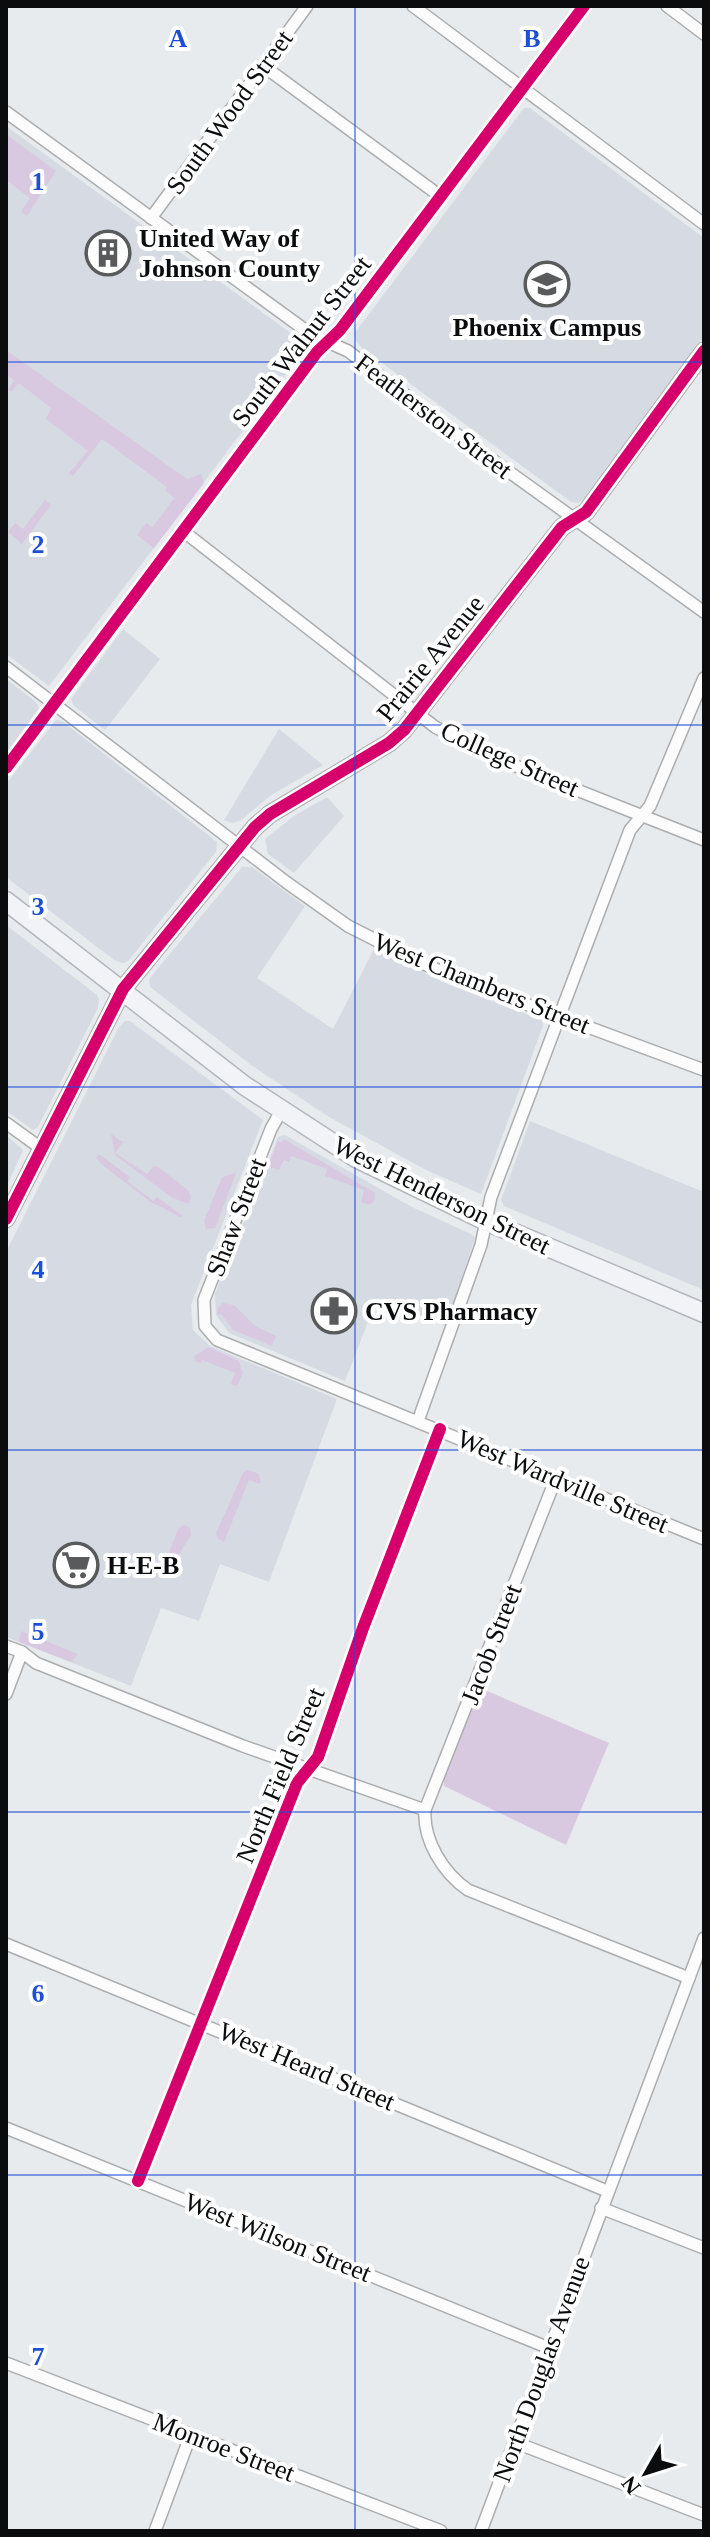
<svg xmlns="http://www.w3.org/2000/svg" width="710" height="2537" viewBox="0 0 710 2537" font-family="'Times New Roman',serif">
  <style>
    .built { fill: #d6dbe3 }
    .green { fill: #d8c9e1 }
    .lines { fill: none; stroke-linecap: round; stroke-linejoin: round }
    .street-casing { stroke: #abadaf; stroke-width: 14 }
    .secondary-casing { stroke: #abadaf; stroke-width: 19 }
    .primary-casing { stroke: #b5b6be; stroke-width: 21 }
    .street { stroke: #fcfcfc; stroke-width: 11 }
    .secondary { stroke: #f6f7f9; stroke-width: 16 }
    .primary { stroke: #f2f3f6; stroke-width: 18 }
    .cycleway-casing { stroke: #fff; stroke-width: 17 }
    .cycleway { stroke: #d6006c; stroke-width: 12 }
    .grid { fill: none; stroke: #1d4ed8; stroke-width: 2; stroke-opacity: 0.55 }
    .labels { text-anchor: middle; stroke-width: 8; stroke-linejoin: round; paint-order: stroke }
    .street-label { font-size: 26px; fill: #0b0c0e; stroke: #fff }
    .poi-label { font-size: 26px; font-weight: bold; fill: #0b0c0e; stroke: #fff; text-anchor: start }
    .grid-label { font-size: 26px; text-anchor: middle; font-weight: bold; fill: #1d4ed8; stroke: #fff; stroke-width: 8; stroke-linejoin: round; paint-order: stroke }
  </style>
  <rect width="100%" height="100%" fill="#e8ebee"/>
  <!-- built -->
  <g class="built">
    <path d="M524,108h6l174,130v98l-120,164 -6,3 -7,-1 -208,-153 -7,-8 -2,-7z"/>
    <path d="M6,126l293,213 4,7 -1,7 -253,333 -43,-32z"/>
    <path d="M123,629l37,30 -55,71 -31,-24 -3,-7z"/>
    <path d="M6,679l30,23 3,6 -33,46z"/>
    <path d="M56,720l6,1 155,121 -1,10 -88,109 -5,2 -9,-3 -108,-83v-93z"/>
    <path d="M279,729l44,36 -53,31 -30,25 -8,2 -8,-3z"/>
    <path d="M327,797l17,19 -50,57 -26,-19 -3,-15 29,-23z"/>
    <path d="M242,867h10l53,39 -48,72 76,51 41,-80 76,36 92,35 1,6 -62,168 -55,-24 -97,-53 -78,-52 -101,-78 -1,-8z"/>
    <path d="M6,925l91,70 2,5 -1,8 -60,119 -5,3 -27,-19z"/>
    <path d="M125,1021h5l133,99 -72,185 2,25 17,16 127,53 -68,183 -49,-18 -21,57 -38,-13 -30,78 -125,-49v-385l113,-225z"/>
    <path d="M530,1121l174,71v98l-200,-84 -3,-6z"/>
    <path d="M6,1135l17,15 -17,38z"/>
    <path d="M285,1135l127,72 59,27 4,4 -29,88 -69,-27 -32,82 -116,-48 -13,-18 -1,-21 63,-157z"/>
  </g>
  <!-- green -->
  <g class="green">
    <path d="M6,134l50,37 -29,45 -6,-4 9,-14 -24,-18z"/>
    <path d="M6,350l181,129 14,-5 3,9 -50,65 -17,-13 9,-12 7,4 21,-29 -9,-8 2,-3 -65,-48 -29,37 -4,-3 19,-22 -42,-32 5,-11 -32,-25 -7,8 -4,-1 6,-10 -8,-6z"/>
    <path d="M45,500l6,5 -29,39 -14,-12 7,-9 8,6z"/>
    <path d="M111,1134l12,8 -8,11 32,21 7,-8h3l32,25 2,7 -3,6 -17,-7 -56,-42z"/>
    <path d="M284,1139l91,54 -1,9 -5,3 -8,-3 3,-12 -39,-14 2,-7 -36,-13 -2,6 -5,-2 -5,10 -11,-4 10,-25 2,2z"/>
    <path d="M99,1154l31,23 -3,4 24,18 2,2 4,-4 26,19 -3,1 -31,-16 -48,-37 -5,-6z"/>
    <path d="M236,1173l-21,55 -9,1 -2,-8 18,-44z"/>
    <path d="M223,1303l11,2 21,21 21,10 -4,10 -39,-16 -12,-16 -4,1 1,-7z"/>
    <path d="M209,1347l30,14 4,12 -6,13 -6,-2 4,-11 -33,-13 -1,3 -6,-2 -1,-5z"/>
    <path d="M247,1470l11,3 3,8 -2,3 -10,-4 -25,62 -7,-4 -1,-5 27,-60z"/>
    <path d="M184,1525l6,3 1,7 -18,29 -5,3 -3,-4 13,-34z"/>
    <path d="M21,1631l57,23 -7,8 -52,-20z"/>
    <path d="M480,1688l129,55 -43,102 -122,-59v-9z"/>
  </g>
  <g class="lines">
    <!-- street casing -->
    <g class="street-casing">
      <g id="street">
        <path d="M413,6l291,218"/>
        <path d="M667,6l37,28"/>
        <path d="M262,65l178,131"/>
        <path d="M6,112l306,223 36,16 107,82 249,179"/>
        <path d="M151,218l156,-212"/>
        <path d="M183,531l252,196 68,34 201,79"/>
        <path d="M6,667l280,215 62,44 69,35 44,19 243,90"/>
        <path d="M6,768l311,-416 23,-22 244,-324"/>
        <path d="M281,1111l-10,18 -67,171 1,26 12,14 487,199"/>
        <path d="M6,1123l36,26"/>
        <path d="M418,1421l63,-176 10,-48 139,-367 20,-24 54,-128"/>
        <path d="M6,1646l16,6 14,11 207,83 182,64c-2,30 18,63 43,80l221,88"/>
        <path d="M6,1694l16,-42"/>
        <path d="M425,1810l131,-332"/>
        <path d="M6,1944l601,247"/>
        <path d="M6,2128l543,220"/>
        <path d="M138,2181l159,-398 21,-26 45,-129 77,-199"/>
        <path d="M601,2208l103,40"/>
        <path d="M6,2363l435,168"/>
        <path d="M514,2442l190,73"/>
        <path d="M155,2531l36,-97"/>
        <path d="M481,2531l223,-593"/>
      </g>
    </g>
    <!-- secondary casing -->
    <g class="secondary-casing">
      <path id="secondary" d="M6,1219l117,-230 132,-162 15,-13 119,-71 15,-13 158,-203 24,-15 118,-161"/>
    </g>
    <!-- primary casing -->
    <g class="primary-casing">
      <path id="primary" d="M6,901l239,185 111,72 130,63 218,92"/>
    </g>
    <!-- street -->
    <use href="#street" class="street"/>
    <!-- secondary -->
    <use href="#secondary" class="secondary"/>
    <!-- primary -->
    <use href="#primary" class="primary"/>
    <!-- cycleway casing -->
    <g class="cycleway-casing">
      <g id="cycleway">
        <path d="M6,768l311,-416 23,-22 244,-324"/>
        <path d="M6,1219l117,-230 132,-162 15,-13 119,-71 15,-13 158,-203 24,-15 118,-161"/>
        <path d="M138,2181l159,-398 21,-26 45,-129 77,-199"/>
      </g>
    </g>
    <!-- cycleway -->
    <use href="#cycleway" class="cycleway"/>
  </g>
  <!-- grid -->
  <path class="grid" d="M355,6v2525M6,362h698M6,725h698M6,1087h698M6,1450h698M6,1812h698M6,2175h698"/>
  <!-- icons -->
  <defs>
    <g id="building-ring" transform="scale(2.3)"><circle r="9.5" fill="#fff" stroke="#585a5c" stroke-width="1.5"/><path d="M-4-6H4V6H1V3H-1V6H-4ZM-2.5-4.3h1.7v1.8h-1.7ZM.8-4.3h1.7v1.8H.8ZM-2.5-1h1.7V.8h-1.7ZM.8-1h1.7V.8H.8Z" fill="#585a5c"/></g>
    <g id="school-ring" transform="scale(2.3)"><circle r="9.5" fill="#fff" stroke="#585a5c" stroke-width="1.5"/><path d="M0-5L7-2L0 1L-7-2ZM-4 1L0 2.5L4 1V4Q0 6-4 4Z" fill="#585a5c"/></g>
    <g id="pharmacy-ring" transform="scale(2.3)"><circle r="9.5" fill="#fff" stroke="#585a5c" stroke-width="1.5"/><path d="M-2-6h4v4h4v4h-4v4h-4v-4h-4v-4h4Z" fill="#585a5c"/></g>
    <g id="supermarket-ring" transform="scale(2.3)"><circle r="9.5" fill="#fff" stroke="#585a5c" stroke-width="1.5"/><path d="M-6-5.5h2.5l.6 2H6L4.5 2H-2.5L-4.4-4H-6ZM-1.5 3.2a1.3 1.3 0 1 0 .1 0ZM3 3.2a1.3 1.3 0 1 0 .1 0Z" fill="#585a5c"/></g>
  </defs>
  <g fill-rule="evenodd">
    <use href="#building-ring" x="108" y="253"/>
    <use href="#school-ring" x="547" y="284"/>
    <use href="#pharmacy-ring" x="334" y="1311"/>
    <use href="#supermarket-ring" x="76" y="1565"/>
  </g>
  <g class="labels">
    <!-- street labels -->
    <g class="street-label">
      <text transform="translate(229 112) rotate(-54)" y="9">South Wood Street</text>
      <text transform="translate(301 341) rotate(-52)" y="9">South Walnut Street</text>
      <text transform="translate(434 416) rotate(37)" y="9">Featherston Street</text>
      <text transform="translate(430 658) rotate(-51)" y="9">Prairie Avenue</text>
      <text transform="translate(510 759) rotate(24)" y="9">College Street</text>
      <text transform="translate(482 983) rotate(22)" y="9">West Chambers Street</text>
      <text transform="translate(442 1195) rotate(26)" y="9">West Henderson Street</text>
      <text transform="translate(236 1217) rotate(-69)" y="9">Shaw Street</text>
      <text transform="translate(563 1481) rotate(23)" y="9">West Wardville Street</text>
      <text transform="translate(491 1644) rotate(-69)" y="9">Jacob Street</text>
      <text transform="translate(280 1775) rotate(-67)" y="9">North Field Street</text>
      <text transform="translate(307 2066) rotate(23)" y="9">West Heard Street</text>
      <text transform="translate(278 2237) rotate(22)" y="9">West Wilson Street</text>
      <text transform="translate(541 2369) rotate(-70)" y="9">North Douglas Avenue</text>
      <text transform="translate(224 2447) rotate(21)" y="9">Monroe Street</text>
    </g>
    <!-- poi labels -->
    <g class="poi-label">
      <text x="139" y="247">United Way of<tspan x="139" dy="30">Johnson County</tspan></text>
      <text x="547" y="336" text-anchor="middle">Phoenix Campus</text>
      <text x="365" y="1320">CVS Pharmacy</text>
      <text x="107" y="1574">H-E-B</text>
    </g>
  </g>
  <g class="grid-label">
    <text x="178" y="47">A</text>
    <text x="532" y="47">B</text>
    <text x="38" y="190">1</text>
    <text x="38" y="553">2</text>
    <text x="38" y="915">3</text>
    <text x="38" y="1278">4</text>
    <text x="38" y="1640">5</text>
    <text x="38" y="2002">6</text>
    <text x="38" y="2365">7</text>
  </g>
  <!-- border -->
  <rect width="710" height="2537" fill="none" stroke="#0b0c0e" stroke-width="16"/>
  <!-- north arrow -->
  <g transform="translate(646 2473) rotate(231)" stroke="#ffffff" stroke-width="6" paint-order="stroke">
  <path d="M0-6L14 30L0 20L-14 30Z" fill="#0b0c0e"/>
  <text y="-12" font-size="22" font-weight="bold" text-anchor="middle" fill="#0b0c0e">N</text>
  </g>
</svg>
